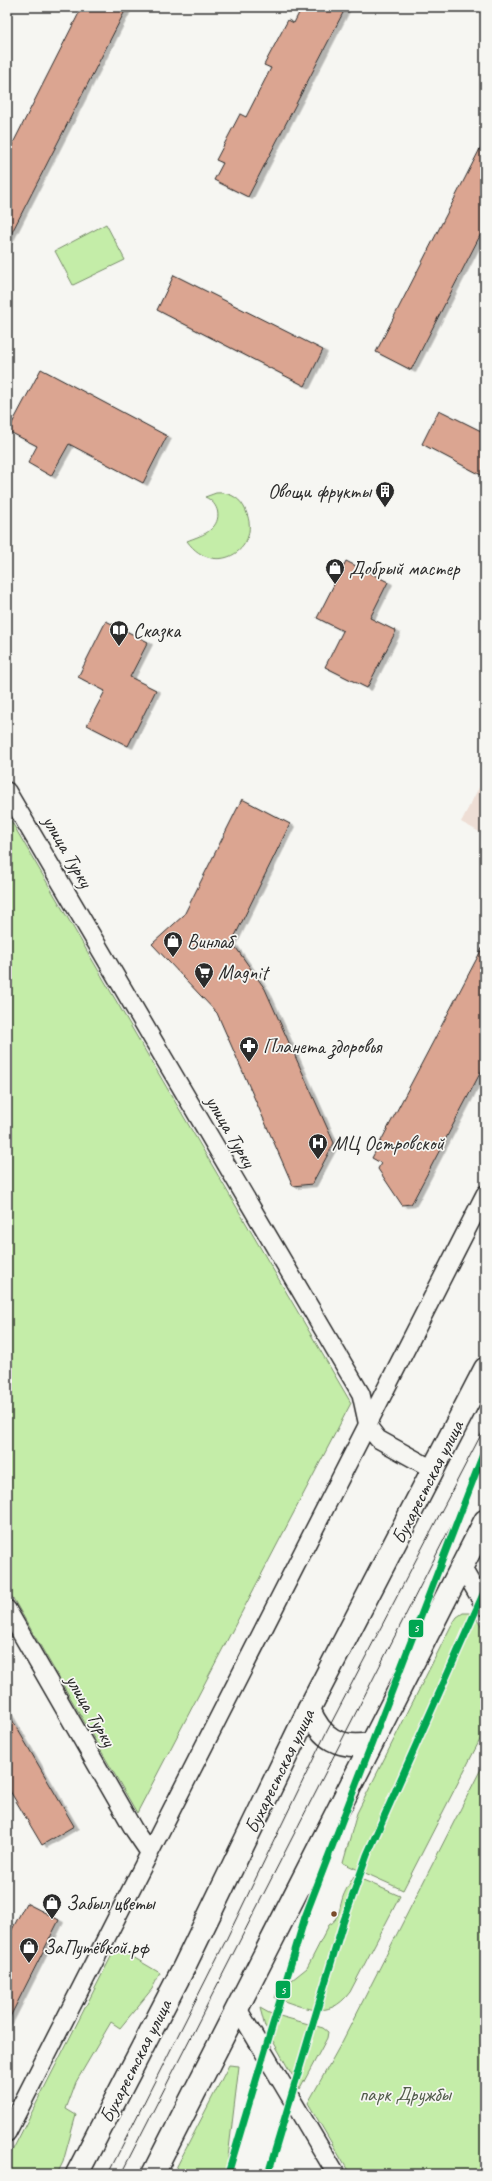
<svg xmlns="http://www.w3.org/2000/svg" width="492" height="2181" viewBox="0 0 492 2181" font-family="Caveat,sans-serif">
  <style>
    .built { fill: #eeded5 }
    .green { fill: #c4eda8; stroke: #788c6a }
    .building { fill: #dba591; stroke: #2b2b2b; filter: url(#shadow) }
    .lines { fill: none; stroke-linecap: round; stroke-linejoin: round }
    .street-casing { stroke: #2b2b2b; stroke-width: 20 }
    .secondary-casing { stroke: #2b2b2b; stroke-width: 25 }
    .street { stroke: #f6f6f2; stroke-width: 17 }
    .secondary { stroke: #f6f6f2; stroke-width: 22 }
    .tram { stroke: #2b2b2b; stroke-width: 1 }
    .metro-1-casing { stroke: #f6f6f2; stroke-width: 10 }
    .metro-1 { stroke: #00a651; stroke-width: 7 }
    .bus-dot { fill: #7a4b2a; stroke: #f6f6f2; stroke-width: 1.5 }
    .labels { text-anchor: middle; stroke-width: 3.5; stroke-linejoin: round; paint-order: stroke }
    .poi-label { font-size: 20px; fill: #2b2b2b; stroke: #f6f6f2; text-anchor: start }
    .street-label { font-size: 20px; fill: #2b2b2b; stroke: #f6f6f2 }
    .park-label { font-size: 20px; fill: #515c4a; stroke: #f6f6f2 }
    .line-badge { stroke: #f6f6f2; stroke-width: 1.5 }
    .badge-label { font-size: 11px; text-anchor: middle; font-weight: bold; fill: #fff }
  </style>
  <defs>
    <filter id="shadow"><feDropShadow dx="4.5" dy="2.5" stdDeviation="0" flood-color="#0004"/></filter>
  </defs>
  <rect width="100%" height="100%" fill="#f6f6f2"/>
  <filter id="ink" filterUnits="userSpaceOnUse"><feTurbulence type="fractalNoise" baseFrequency=".025" numOctaves="2"/><feDisplacementMap in="SourceGraphic" scale="8" xChannelSelector="R" yChannelSelector="G"/><feConvolveMatrix kernelMatrix="1 2 1 2 8 2 1 2 1" color-interpolation-filters="sRGB"/></filter>
  <g filter="url(#ink)">
    <!-- built -->
    <path class="built" d="M485,776v59l-24,-13z"/>
    <!-- green -->
    <g class="green">
      <path d="M106,224l19,36 -52,25 -18,-34z"/>
      <path d="M216,493c11,-1 22,3 28,14 22,41 -29,73 -57,34 7,-3 18,-6 23,-11 13,-10 9,-27 -5,-33z"/>
      <path d="M7,814l344,589 -214,410 -130,-225z"/>
      <path d="M463,1613h8l5,4 9,15v98l-82,160 -60,-27 14,-50 94,-187 6,-9z"/>
      <path d="M485,1761v413h-135l-42,-71 34,-61z"/>
      <path d="M354,1876l46,20 -50,96c-22,30 -46,15 -75,6l2,-6 30,-24 22,-43c11,-6 10,-15 13,-25 2,-8 8,-17 12,-24z"/>
      <path d="M116,1947l44,26 -8,16 -32,39 -9,-6 -35,60 -10,27 10,6 -13,47 -6,12h-50v-13z"/>
      <path d="M260,2008l9,5 54,15 5,4 -1,6 -27,51 -35,-62z"/>
      <path d="M229,2065l10,1 -13,108h-53z"/>
    </g>
    <!-- building -->
    <g class="building">
      <path d="M82,7h45l-120,235v-87z"/>
      <path d="M302,7h44l-98,190 -34,-17 9,-17 -7,-3 24,-46 6,3 25,-49 -7,-3 24,-45 6,3z"/>
      <path d="M485,139v87l-74,144 -35,-18z"/>
      <path d="M174,275l149,75 -18,36 -148,-76z"/>
      <path d="M41,369l126,67 -24,47 -74,-39 -18,32 -23,-13 9,-17 -29,-15z"/>
      <path d="M439,410l46,23v44l-63,-33z"/>
      <path d="M346,561l42,21 -18,36 26,13 -29,57 -42,-21 18,-36 -26,-13z"/>
      <path d="M106,621l42,21 -18,35 26,13 -28,56 -41,-21 18,-34 -27,-14z"/>
      <path d="M242,799l48,25 -58,118 33,47 69,154 -22,41 -19,2 -76,-173 -65,-69 32,-29z"/>
      <path d="M485,943v121l-72,137 -2,3 -9,1 -24,-36 3,-6 -9,-5z"/>
      <path d="M7,1711l67,115 -32,19 -35,-59z"/>
      <path d="M26,1903l33,17 -52,103v-84z"/>
    </g>
    <g class="lines">
      <!-- street casing -->
      <g class="street-casing">
        <g id="street">
          <path d="M7,791l354,603 7,32 10,13 56,31"/>
          <path d="M462,1567l23,40"/>
          <path d="M7,1609l127,221 15,22"/>
          <path d="M238,2009l98,165"/>
          <path d="M7,2133l478,-939"/>
        </g>
      </g>
      <!-- secondary casing -->
      <g class="secondary-casing">
        <g id="secondary">
          <path d="M309,1709c12,30 30,40 62,35"/>
          <path d="M77,2174l107,-207 125,-258 176,-340"/>
          <path d="M153,2174l332,-653"/>
        </g>
      </g>
      <!-- street -->
      <use href="#street" class="street"/>
      <!-- secondary -->
      <use href="#secondary" class="secondary"/>
      <!-- tram -->
      <g class="tram">
        <path d="M108,2174l118,-234 99,-205 160,-308"/>
        <path d="M121,2174l364,-715"/>
      </g>
      <!-- metro-1 casing -->
      <g class="metro-1-casing">
        <g id="metro-1">
          <path d="M228,2174l77,-257 180,-468"/>
          <path d="M268,2174l75,-251 24,-68 118,-265"/>
        </g>
      </g>
      <!-- metro-1 -->
      <use href="#metro-1" class="metro-1"/>
    </g>
  </g>
  <!-- icons -->
  <defs>
    <g id="building-pin" transform="scale(1)"><path d="M0 17L-7.5 6A9.5 9.5 0 1 1 7.5 6Z" fill="#2b2b2b" stroke="#f6f6f2"/><path d="M-4-6H4V6H1V3H-1V6H-4ZM-2.5-4.3h1.7v1.8h-1.7ZM.8-4.3h1.7v1.8H.8ZM-2.5-1h1.7V.8h-1.7ZM.8-1h1.7V.8H.8Z" fill="#fff"/></g>
    <g id="shop-pin" transform="scale(1)"><path d="M0 17L-7.5 6A9.5 9.5 0 1 1 7.5 6Z" fill="#2b2b2b" stroke="#f6f6f2"/><path d="M-5-2.5h2.3a2.7 3.5 0 0 1 5.4 0H5L5.5 6h-11ZM-1.5-2.5h3a1.5 2.3 0 0 0-3 0Z" fill="#fff"/></g>
    <g id="library-pin" transform="scale(1)"><path d="M0 17L-7.5 6A9.5 9.5 0 1 1 7.5 6Z" fill="#2b2b2b" stroke="#f6f6f2"/><path d="M-6-4Q-3-5.5-.7-3.5V5Q-3 3-6 4ZM6-4Q3-5.5 .7-3.5V5Q3 3 6 4Z" fill="#fff"/></g>
    <g id="supermarket-pin" transform="scale(1)"><path d="M0 17L-7.5 6A9.5 9.5 0 1 1 7.5 6Z" fill="#2b2b2b" stroke="#f6f6f2"/><path d="M-6-5.5h2.5l.6 2H6L4.5 2H-2.5L-4.4-4H-6ZM-1.5 3.2a1.3 1.3 0 1 0 .1 0ZM3 3.2a1.3 1.3 0 1 0 .1 0Z" fill="#fff"/></g>
    <g id="pharmacy-pin" transform="scale(1)"><path d="M0 17L-7.5 6A9.5 9.5 0 1 1 7.5 6Z" fill="#2b2b2b" stroke="#f6f6f2"/><path d="M-2-6h4v4h4v4h-4v4h-4v-4h-4v-4h4Z" fill="#fff"/></g>
    <g id="hospital-pin" transform="scale(1)"><path d="M0 17L-7.5 6A9.5 9.5 0 1 1 7.5 6Z" fill="#2b2b2b" stroke="#f6f6f2"/><path d="M-5-5h3v3.5h4V-5h3V5h-3V1.5h-4V5h-3Z" fill="#fff"/></g>
  </defs>
  <g fill-rule="evenodd">
    <use href="#building-pin" x="385" y="491"/>
    <use href="#shop-pin" x="335" y="568"/>
    <use href="#library-pin" x="119" y="630"/>
    <use href="#shop-pin" x="173" y="941"/>
    <use href="#supermarket-pin" x="204" y="972"/>
    <use href="#pharmacy-pin" x="249" y="1046"/>
    <use href="#hospital-pin" x="318" y="1143"/>
    <use href="#shop-pin" x="52" y="1903"/>
    <use href="#shop-pin" x="29" y="1947"/>
  </g>
  <!-- markers -->
  <circle class="bus-dot" cx="334" cy="1914" r="3.5"/>
  <g class="labels">
    <!-- poi labels -->
    <g class="poi-label">
      <text x="371" y="498" text-anchor="end">Овощи фрукты</text>
      <text x="349" y="575">Добрый мастер</text>
      <text x="133" y="637">Сказка</text>
      <text x="187" y="948">Винлаб</text>
      <text x="218" y="979">Magnit</text>
      <text x="263" y="1053">Планета здоровья</text>
      <text x="332" y="1150">МЦ Островской</text>
      <text x="66" y="1910">Забыл цветы</text>
      <text x="43" y="1954">ЗаПутёвкой.рф</text>
    </g>
    <!-- street labels -->
    <g class="street-label">
      <text transform="translate(68 851) rotate(60)" y="7">улица Турку</text>
      <text transform="translate(231 1131) rotate(60)" y="7">улица Турку</text>
      <text transform="translate(427 1482) rotate(-63)" y="7">Бухарестская улица</text>
      <text transform="translate(91 1710) rotate(60)" y="7">улица Турку</text>
      <text transform="translate(279 1771) rotate(-64)" y="7">Бухарестская улица</text>
      <text transform="translate(135 2061) rotate(-63)" y="7">Бухарестская улица</text>
    </g>
    <!-- park labels -->
    <g class="park-label">
      <text x="405" y="2101">парк Дружбы</text>
    </g>
  </g>
  <g class="line-badge">
    <rect x="408" y="1619" width="16" height="19" rx="4" fill="#00a651"/>
    <rect x="275" y="1980" width="16" height="19" rx="4" fill="#00a651"/>
  </g>
  <g class="badge-label">
    <text x="416" y="1632">5</text>
    <text x="283" y="1994">5</text>
  </g>
  <!-- margin -->
  <rect width="492" height="2181" fill="none" stroke="#f6f6f2" stroke-width="24"/>
  <rect x="12" y="12" width="468" height="2157" fill="none" stroke="#2b2b2b" stroke-width="1.5" filter="url(#ink)"/>
</svg>
